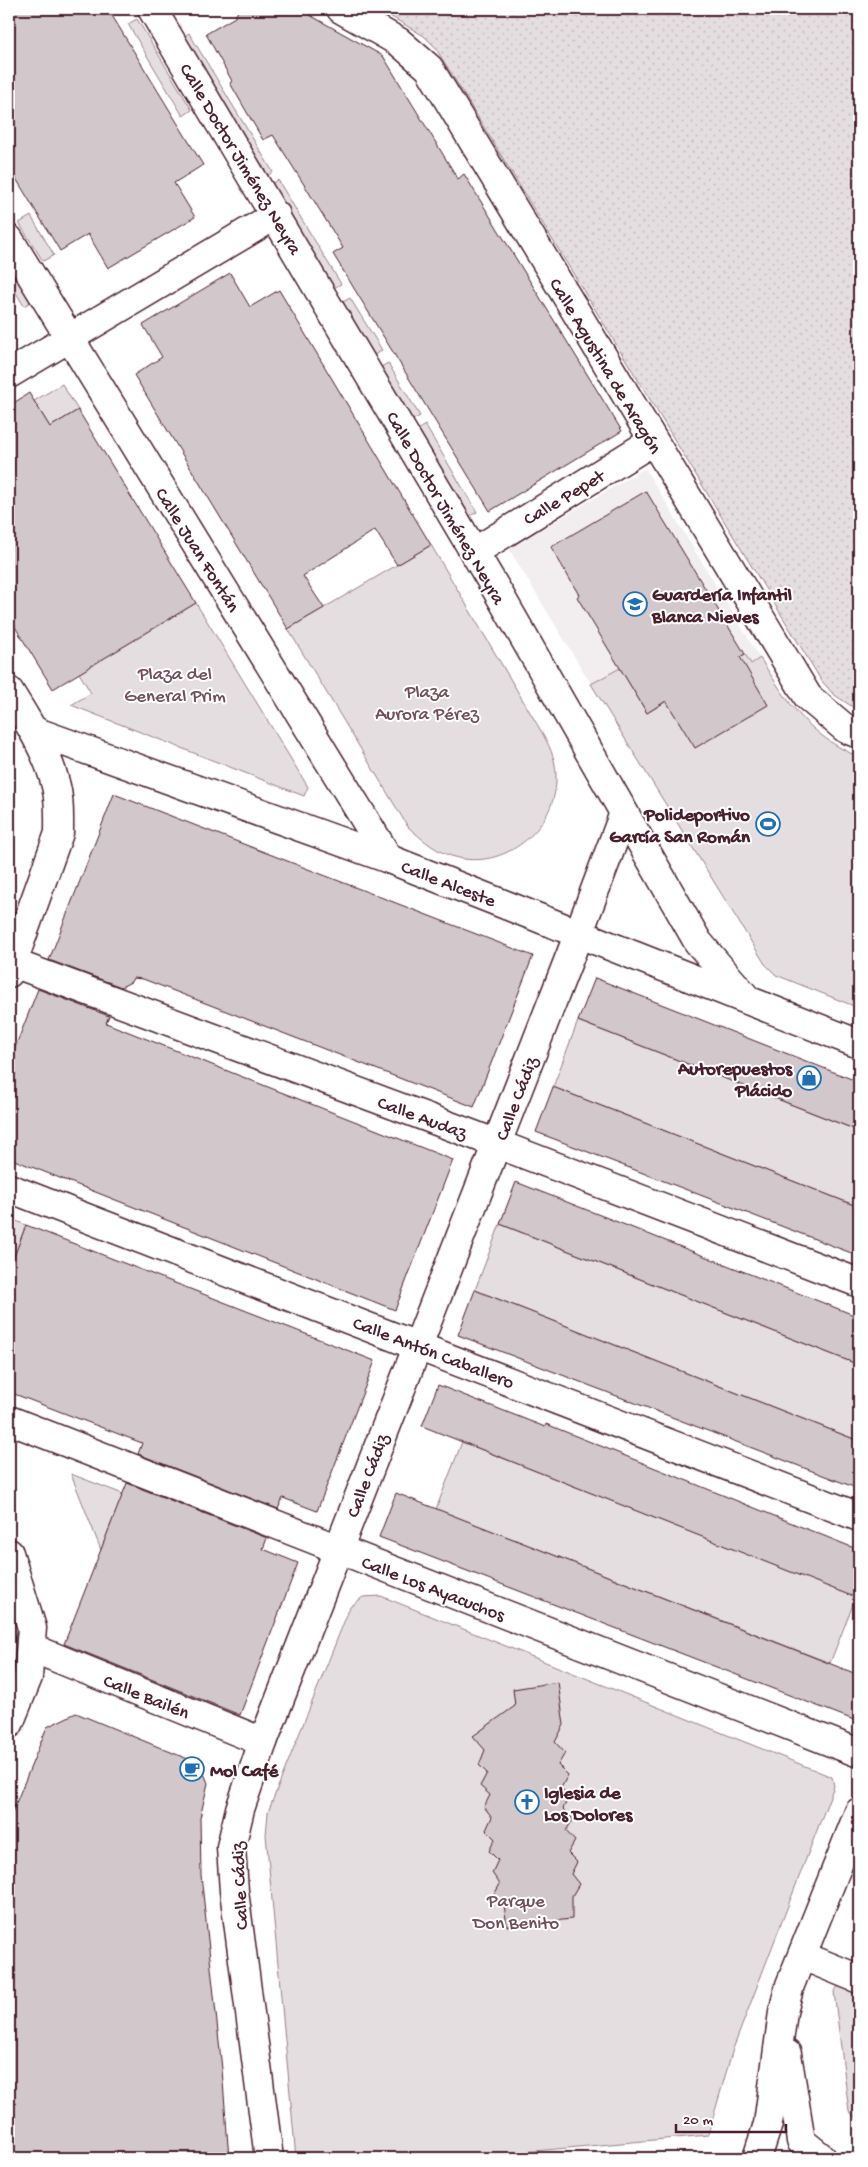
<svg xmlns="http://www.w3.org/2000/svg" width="868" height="2167" viewBox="0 0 868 2167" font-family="'Gochi Hand',sans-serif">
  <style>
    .built { fill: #f2eeef }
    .grass { fill: url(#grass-dots); stroke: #987e86 }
    .green { fill: #e5dee0; stroke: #987e86 }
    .building { fill: #d2c7cb; stroke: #4a1f2b }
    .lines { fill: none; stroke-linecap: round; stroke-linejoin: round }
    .minor-casing { stroke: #4a1f2b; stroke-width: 31 }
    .minor { stroke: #fff; stroke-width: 28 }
    .labels { text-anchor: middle; stroke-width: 4; stroke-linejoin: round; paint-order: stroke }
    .street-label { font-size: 19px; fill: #4a1f2b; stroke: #fff }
    .poi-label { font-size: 19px; font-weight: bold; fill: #4a1f2b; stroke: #fff; text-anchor: start }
    .park-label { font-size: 19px; fill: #714f58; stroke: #fff }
  </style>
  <defs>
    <pattern id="grass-dots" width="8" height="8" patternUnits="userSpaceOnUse" patternTransform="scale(1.25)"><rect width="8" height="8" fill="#e5dee0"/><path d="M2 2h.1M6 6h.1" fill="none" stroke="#c6bec0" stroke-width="1.8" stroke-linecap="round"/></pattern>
  </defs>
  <rect width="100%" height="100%" fill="#fff"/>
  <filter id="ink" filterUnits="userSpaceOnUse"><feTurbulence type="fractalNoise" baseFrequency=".02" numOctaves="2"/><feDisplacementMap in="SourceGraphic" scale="10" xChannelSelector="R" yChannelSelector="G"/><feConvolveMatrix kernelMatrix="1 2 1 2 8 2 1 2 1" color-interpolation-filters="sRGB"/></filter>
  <g filter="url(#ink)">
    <!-- built -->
    <path class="built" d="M645,468l115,190 -135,82 -116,-191z"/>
    <!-- grass -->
    <path class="grass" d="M378,9h481v702l-26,-17 -12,-14 -386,-633 -11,-11z"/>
    <!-- green -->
    <g class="green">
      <path d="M137,19l55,91 -9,6 -55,-92z"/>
      <path d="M189,33l84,139 -8,5 -84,-139z"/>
      <path d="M278,180l63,104 -9,5 -63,-104z"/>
      <path d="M31,216l23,39 -11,6 -24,-38z"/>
      <path d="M9,256l26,43 -11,7 -15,-25z"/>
      <path d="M350,298l32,52 -9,6 -32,-53z"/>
      <path d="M388,363l32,53 -9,5 -32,-53z"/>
      <path d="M62,384l16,26 -28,17 -16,-26z"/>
      <path d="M425,425l52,87 -12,7 -48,-89z"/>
      <path d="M431,545l113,191c7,13 12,25 12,40 2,49 -48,93 -97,82 -21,-4 -36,-18 -51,-31l-120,-198z"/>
      <path d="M196,603l112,184 -4,9 -233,-91 20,-12 -12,-20z"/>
      <path d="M745,654l6,10 9,-6c29,46 48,77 99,99v251l-83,-33 -11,-11 -174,-280 29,-16 27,45z"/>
      <path d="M578,1021l281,110v76l-306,-120z"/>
      <path d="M9,1218l17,7 -17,45z"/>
      <path d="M500,1224l359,141v76l-384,-151z"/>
      <path d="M462,1442l394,155 -26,66 -394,-154z"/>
      <path d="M71,1474l52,20 -22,56z"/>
      <path d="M381,1596l451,181 2,9 -101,263 -25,86 -249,23h-163l-30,-323 2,-23 82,-205 13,-10z"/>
      <path d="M839,1985l20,6v130l-10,-10 -15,-119z"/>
    </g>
    <!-- building -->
    <g class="building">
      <path d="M9,9h99l95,156 -29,18 21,34 -87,51 -20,-34 -28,17 -51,-84z"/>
      <path d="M239,9h60l84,47 75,123 6,-5 158,257 -132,80 -157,-257 10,-6 -35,-57 -35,-56 -10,5 -33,-57 2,-2 -26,-47 29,-17z"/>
      <path d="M230,273l20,34 29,-17 152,255 -34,20 -22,-35 -72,46 21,32 -36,21 -154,-254 28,-18 -19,-32z"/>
      <path d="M29,393l21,34 28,-17 118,193 -143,86 -44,-72v-211z"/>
      <path d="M646,491l99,163 -5,3 28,48 -73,43 -29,-47 -19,12 -70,-116 2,-2 -28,-48z"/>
      <path d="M114,794l419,162 -59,151 -331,-128 -10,-1 -2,4 -10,5 -72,-27z"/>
      <path d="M595,978l264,104v49l-281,-110z"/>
      <path d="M38,989l71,27 -3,7 347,137 -58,150 -386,-152v-95z"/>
      <path d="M553,1087l306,120v49l-323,-124z"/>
      <path d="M516,1182l343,135v48l-359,-141z"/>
      <path d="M26,1225l349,136 -58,150 -34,-13 -5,11 -140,-55 4,-11 -133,-51v-122z"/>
      <path d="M475,1290l384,151v48l-401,-154z"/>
      <path d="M438,1385l107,42 1,-3 313,126v49l-437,-173z"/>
      <path d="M127,1483l140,55 -4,11 35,14 -58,152 -176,-71z"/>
      <path d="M396,1493l463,182v47l-480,-185z"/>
      <path d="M558,1682l6,43 -9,17 10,11 -7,12 10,10 -7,13 8,8 -6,13 10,10 -7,12 9,10 -7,12 9,9 -6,12 8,10 -7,12v23l-65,7 -3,-21 -10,-10 6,-11 -8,-11 6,-13 -9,-9 6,-12 -9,-9 6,-13 -8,-10 6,-12 -10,-9 7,-13 -8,-8 6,-15 -12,-14 42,-30 -2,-17z"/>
      <path d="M76,1713l124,51 8,19 -8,35 1,57 21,194 7,89h-220v-338l38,-93z"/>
    </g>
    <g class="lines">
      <!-- minor casing -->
      <g class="minor-casing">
        <g id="minor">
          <path d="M152,9l347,585 199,348 50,58"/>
          <path d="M341,9l58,33 30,26 379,629 38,32 13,5"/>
          <path d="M9,239l380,620"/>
          <path d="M9,374l267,-159"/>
          <path d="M474,552l179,-111"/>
          <path d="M9,691c18,29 39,61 47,95 4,15 3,31 3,47l-50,140"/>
          <path d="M34,731l355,128 470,185"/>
          <path d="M13,963l461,172 385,148"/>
          <path d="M9,1188l850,329"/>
          <path d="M9,1420l850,333"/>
          <path d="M9,1553l23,75 -4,49 -19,47"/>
          <path d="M32,1648l231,94"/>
          <path d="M803,1956l56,23"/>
          <path d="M787,2054l14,87 21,17"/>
          <path d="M269,2158l-35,-267 -3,-44 9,-38 23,-67 309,-791 52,-138"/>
          <path d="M757,2158l11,-34 15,-112 7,-27 69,-173"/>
        </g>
      </g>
      <!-- minor -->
      <use href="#minor" class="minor"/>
    </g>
  </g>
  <!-- icons -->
  <defs>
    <g id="school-ring" transform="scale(1.25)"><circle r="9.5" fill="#fff" stroke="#1f6fb2" stroke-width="1.5"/><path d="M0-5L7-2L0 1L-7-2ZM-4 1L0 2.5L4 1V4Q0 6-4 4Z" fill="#1f6fb2"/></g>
    <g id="stadium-ring" transform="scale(1.25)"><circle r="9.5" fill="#fff" stroke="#1f6fb2" stroke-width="1.5"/><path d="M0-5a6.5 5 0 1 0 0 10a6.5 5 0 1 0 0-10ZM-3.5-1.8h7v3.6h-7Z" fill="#1f6fb2"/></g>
    <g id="shop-ring" transform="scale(1.25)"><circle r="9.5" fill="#fff" stroke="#1f6fb2" stroke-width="1.5"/><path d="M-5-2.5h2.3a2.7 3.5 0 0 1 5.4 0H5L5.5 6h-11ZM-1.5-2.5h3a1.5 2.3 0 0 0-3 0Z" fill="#1f6fb2"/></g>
    <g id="cafe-ring" transform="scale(1.25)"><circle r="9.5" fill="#fff" stroke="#1f6fb2" stroke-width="1.5"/><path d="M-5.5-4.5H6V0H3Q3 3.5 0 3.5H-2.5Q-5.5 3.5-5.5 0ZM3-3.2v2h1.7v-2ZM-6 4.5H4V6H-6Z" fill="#1f6fb2"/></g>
    <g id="church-ring" transform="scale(1.25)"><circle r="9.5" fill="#fff" stroke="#1f6fb2" stroke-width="1.5"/><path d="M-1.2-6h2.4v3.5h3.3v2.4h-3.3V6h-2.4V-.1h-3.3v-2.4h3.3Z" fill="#1f6fb2"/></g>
  </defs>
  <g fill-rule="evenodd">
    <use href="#school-ring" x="635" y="604"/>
    <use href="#stadium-ring" x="768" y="824"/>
    <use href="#shop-ring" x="809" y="1078"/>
    <use href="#cafe-ring" x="192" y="1769"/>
    <use href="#church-ring" x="527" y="1802"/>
  </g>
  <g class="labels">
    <!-- street labels -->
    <g class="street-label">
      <text transform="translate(242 158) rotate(59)" y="7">Calle Doctor Jiménez Neyra</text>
      <text transform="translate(607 365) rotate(59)" y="7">Calle Agustina de Aragón</text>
      <text transform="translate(563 496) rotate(-31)" y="7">Calle Pepet</text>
      <text transform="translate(447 507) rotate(60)" y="7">Calle Doctor Jiménez Neyra</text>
      <text transform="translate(199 549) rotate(58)" y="7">Calle Juan Fontán</text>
      <text transform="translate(449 882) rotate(21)" y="7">Calle Alceste</text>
      <text transform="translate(515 1098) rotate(-69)" y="7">Calle Cádiz</text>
      <text transform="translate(423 1116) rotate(20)" y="7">Calle Audaz</text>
      <text transform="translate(434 1351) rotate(21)" y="7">Calle Antón Caballero</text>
      <text transform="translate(366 1475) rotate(-69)" y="7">Calle Cádiz</text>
      <text transform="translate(434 1587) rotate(21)" y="7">Calle Los Ayacuchos</text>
      <text transform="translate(147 1695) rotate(22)" y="7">Calle Bailén</text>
      <text transform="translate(238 1886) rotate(-93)" y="7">Calle Cádiz</text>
    </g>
    <!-- poi labels -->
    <g class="poi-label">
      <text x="652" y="600">Guardería Infantil<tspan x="652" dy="22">Blanca Nieves</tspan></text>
      <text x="750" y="820" text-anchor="end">Polideportivo<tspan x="750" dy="22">García San Román</tspan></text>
      <text x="792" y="1074" text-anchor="end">Autorepuestos<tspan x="792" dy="22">Plácido</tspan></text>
      <text x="210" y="1776">Mol Café</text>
      <text x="544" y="1798">Iglesia de<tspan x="544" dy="22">Los Dolores</tspan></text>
    </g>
    <!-- park labels -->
    <g class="park-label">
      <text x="175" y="679">Plaza del<tspan x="175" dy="22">General Prim</tspan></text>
      <text x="427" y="697">Plaza<tspan x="427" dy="22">Aurora Pérez</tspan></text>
      <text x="516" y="1906">Parque<tspan x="516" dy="22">Don Benito</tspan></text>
    </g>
  </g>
  <!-- margin -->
  <rect width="868" height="2167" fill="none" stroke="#fff" stroke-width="30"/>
  <rect x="15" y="15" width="838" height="2137" fill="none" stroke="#4a1f2b" stroke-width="2" filter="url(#ink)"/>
  <!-- scale -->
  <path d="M676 2124v8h110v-8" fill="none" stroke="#4a1f2b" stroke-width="2.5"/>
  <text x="683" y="2124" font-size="15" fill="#4a1f2b" stroke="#ffffff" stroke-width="4" paint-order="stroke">20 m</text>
</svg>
